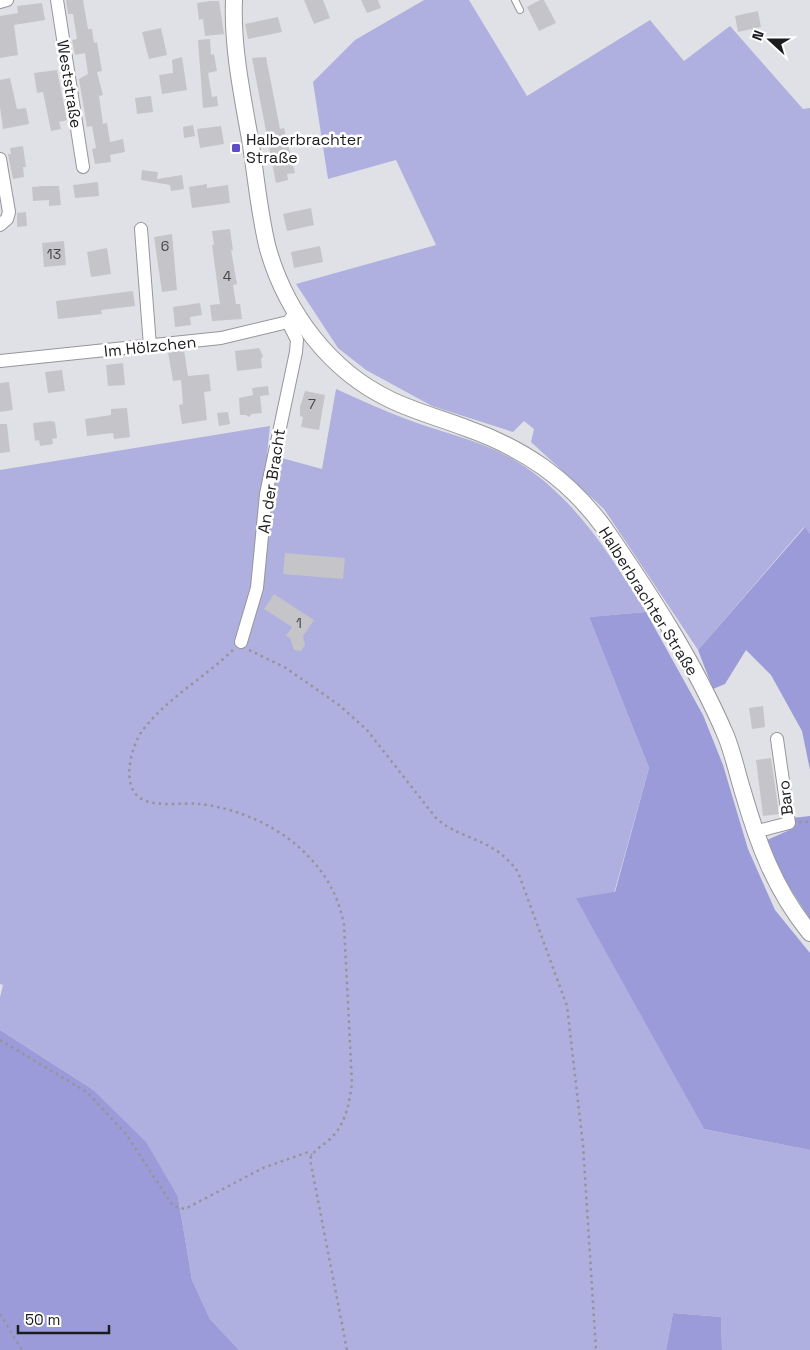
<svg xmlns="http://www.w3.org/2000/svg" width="810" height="1350" viewBox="0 0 810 1350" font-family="'Space Grotesk',sans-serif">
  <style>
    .green { fill: #afb0df }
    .forest { fill: #9b9bd9 }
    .building { fill: #c4c4c9 }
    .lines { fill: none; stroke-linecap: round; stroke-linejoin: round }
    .service-casing { stroke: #96969b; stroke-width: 8 }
    .minor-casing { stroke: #96969b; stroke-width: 14 }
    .secondary-casing { stroke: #96969b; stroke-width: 18 }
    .path { stroke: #949599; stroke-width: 2.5; stroke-dasharray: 2.5 4; stroke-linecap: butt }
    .service { stroke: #fff; stroke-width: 6 }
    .minor { stroke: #fff; stroke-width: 12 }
    .secondary { stroke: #fff; stroke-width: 16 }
    .poi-dot { fill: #5e4dc6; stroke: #fff; stroke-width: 2 }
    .labels { text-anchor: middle; stroke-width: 5; stroke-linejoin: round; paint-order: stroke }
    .number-label { font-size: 14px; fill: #464649 }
    .street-label { font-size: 16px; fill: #1c1c1e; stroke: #fff }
    .poi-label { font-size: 16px; fill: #1c1c1e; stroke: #fff; text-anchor: start }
  </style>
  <rect width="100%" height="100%" fill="#e0e1e6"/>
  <!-- green -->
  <g class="green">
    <path d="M424,0h45l58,96 123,-76 34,41 46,-35 73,83 7,-1v426l-6,-7 -106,123 -94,-141 -73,-67 3,-13 -10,-8 -11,11 -81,-26 -66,-36 -28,-22 -42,-64 140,-39 -40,-85 -68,19 -15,-97 42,-42z"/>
    <path d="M336,389c23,10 46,21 70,30 34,13 78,22 110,42 59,36 94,94 130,151l-57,5 60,151 -35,125 -37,5 127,231 106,21v200h-88l-1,-33 -48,-4 -7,37h-427l-29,-31 -18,-39 -14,-83 -86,-108 -92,-59v-33l3,-12 -3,-1v-514l270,-44 -3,28 55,15z"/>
  </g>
  <!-- forest -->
  <g class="forest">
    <path d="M805,527l5,7v236l-8,-39 -31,-56 -25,-25 -21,34 -12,5 -15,-39z"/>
    <path d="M646,612l57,103 20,50 25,84 27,61 35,43v197l-106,-21 -128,-231 39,-6 34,-124 -60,-151z"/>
    <path d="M810,816v103l-30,-46 -13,-33 27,-12 -2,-10z"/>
    <path d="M0,1030l92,59 54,53 32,55 14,83 18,39 29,31h-239z"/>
    <path d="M673,1313l48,4 1,33h-56z"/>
  </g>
  <!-- building -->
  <g class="building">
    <path d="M66,0h17l5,29h4l2,14 3,-1 5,29 -5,1 6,23 -4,1 4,28 4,-1 3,19 13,-3 2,13 -15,3 1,7 -16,2 -3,-15 4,-1 -4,-22 -5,1 -8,-48 9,-5 -3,-21 -10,2 -3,-15 5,-1 -4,-25h-5z"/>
    <path d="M304,0h19l7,18 -16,6z"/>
    <path d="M361,0h17l3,8 -14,5z"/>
    <path d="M540,0h4l12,23 -17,8 -12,-24z"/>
    <path d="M210,1h9l5,33 -19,2 -2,-17 -4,1 -2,-17z"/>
    <path d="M42,3l3,17 -31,5 4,30 -18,3v-42l18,-3 -1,-7z"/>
    <path d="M758,11l3,16 -23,5 -3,-16z"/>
    <path d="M278,17l4,15 -34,7 -3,-15z"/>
    <path d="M161,28l6,27 -18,4 -7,-27z"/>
    <path d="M210,39l1,16 3,-1 3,17 -9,2 4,24 5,-1 1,10 -15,2 -5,-68z"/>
    <path d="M182,57l5,33 -25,4 -3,-19 14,-2 -1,-13z"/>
    <path d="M266,57l14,72 4,-1 11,45 -8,1 1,6 -12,3 -24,-125z"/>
    <path d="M57,70l10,50 -8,2 2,7 -10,2 -8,-39 -6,1 -3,-20z"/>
    <path d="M10,78l7,31 9,-1 3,16 -26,5 -3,-22v-27z"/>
    <path d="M151,96l2,16 -16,2 -2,-16z"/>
    <path d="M193,125l2,11 -11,2 -1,-11z"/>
    <path d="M221,126l3,18 -24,4 -3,-19z"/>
    <path d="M23,146l3,21h-3l1,10 -11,2 -5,-25h3l-1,-6z"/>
    <path d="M142,170l16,2 -1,7 25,-4 2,14 -13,2 -1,-6 -29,-5z"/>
    <path d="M98,182l1,14 -24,2 -2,-13z"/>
    <path d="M207,184v4l21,-3 2,18 -38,5 -3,-21z"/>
    <path d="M43,186h16l2,19 -12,1v-6l-16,1 -1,-14z"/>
    <path d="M311,208l3,17 -27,6 -4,-17z"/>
    <path d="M26,212l1,14 -10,1v-14z"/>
    <path d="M230,229l3,21h-2l6,34 -4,1 3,19h4l2,15 -30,2 -2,-16 10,-1 -8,-59h2l-2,-14z"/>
    <path d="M172,234l5,56 -15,2 -8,-55z"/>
    <path d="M64,241l2,24 -22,2 -2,-24z"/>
    <path d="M320,246l3,16 -29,6 -3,-16z"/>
    <path d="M107,248l4,26 -20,3 -4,-25z"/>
    <path d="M133,291l2,15 -34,4 1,4 -44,5 -2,-18z"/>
    <path d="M200,303l2,12 -12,2 1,8 -16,2 -2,-20z"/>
    <path d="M259,348l4,8 -2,3 1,9 -25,3 -2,-20z"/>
    <path d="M184,350l4,26 21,-2 2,17 -7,1 3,28 -25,4 -3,-19 4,-1 -2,-24 -8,1 -5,-29z"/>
    <path d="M123,363l2,22 -17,1 -2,-21z"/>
    <path d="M62,370l3,21 -17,2 -3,-21z"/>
    <path d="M9,382l4,28 -13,2v-29z"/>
    <path d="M268,386l1,9 -9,1 2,17 -10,1 -3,3 -3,-2h-6l-1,-17 14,-3 -1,-7z"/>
    <path d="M305,391l20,4 -6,35 -18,-3 2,-10 -3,-1v-9z"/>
    <path d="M127,408l3,29 -16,2 -1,-6 -26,3 -2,-17 26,-4v-6z"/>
    <path d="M228,412l2,12 -11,2 -2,-13z"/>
    <path d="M50,421l5,1 2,16 -5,1 1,5 -13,2 -1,-6 -4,1 -2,-18z"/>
    <path d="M0,424h7l3,28 -10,1z"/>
    <path d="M285,553l60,5 -2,21 -60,-5z"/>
    <path d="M274,594l40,26 -11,16 2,9 -4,6 -7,-1 -4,-12 -4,-2 6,-9 -28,-18z"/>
    <path d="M763,706l2,21 -13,2 -3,-21z"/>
    <path d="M771,758l8,56 -16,2 -7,-56z"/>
  </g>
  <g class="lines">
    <!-- service casing -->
    <g class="service-casing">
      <path id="service" d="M515,0l5,10"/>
    </g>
    <!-- minor casing -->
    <g class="minor-casing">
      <g id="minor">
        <path d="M57,0l26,167"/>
        <path d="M0,2l7,-2"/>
        <path d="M0,159l9,53 -2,7 -7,6"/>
        <path d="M141,229l9,117"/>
        <path d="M0,361l221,-23 67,-16 4,-5"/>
        <path d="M241,642l16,-54 9,-94 30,-142 1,-12 -9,-18"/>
        <path d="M754,832l35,-9 -12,-84"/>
      </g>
    </g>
    <!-- secondary casing -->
    <g class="secondary-casing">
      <path id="secondary" d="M234,0c-2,46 8,94 16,139 6,36 9,75 18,110 18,63 61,121 121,150 24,12 51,19 77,29 57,20 103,51 139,101 45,65 90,134 121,207 7,17 11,37 17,56 15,52 32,98 67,141"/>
    </g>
    <!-- path -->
    <g class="path">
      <path d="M233,650c-29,28 -67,49 -91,81 -11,16 -21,54 -2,67 15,10 42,4 60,6 66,8 132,52 144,121l8,158c-3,21 -6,41 -22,56 -7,7 -16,10 -20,20l37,191"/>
      <path d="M249,650l37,18 53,37 28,25 69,88c29,25 56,18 82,54l49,134 16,139 13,205"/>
      <path d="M799,822h11"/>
      <path d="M0,1040l87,52 39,42 47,72 12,3 78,-41 45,-16 4,3"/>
      <path d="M0,1314l22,36"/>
    </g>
    <!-- service -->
    <use href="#service" class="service"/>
    <!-- minor -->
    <use href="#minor" class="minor"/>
    <!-- secondary -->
    <use href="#secondary" class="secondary"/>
  </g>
  <!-- markers -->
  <rect class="poi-dot" x="231" y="143" width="10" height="10" rx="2.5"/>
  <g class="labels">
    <!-- number labels -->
    <g class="number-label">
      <text x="165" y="251">6</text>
      <text x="54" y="259">13</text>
      <text x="227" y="281">4</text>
      <text x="312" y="409">7</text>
      <text x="299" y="628">1</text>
    </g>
    <!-- street labels -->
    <g class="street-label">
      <text transform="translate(70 84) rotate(81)" y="6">Weststraße</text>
      <text transform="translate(150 346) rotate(-6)" y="6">Im Hölzchen</text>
      <text transform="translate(271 481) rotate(-81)" y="6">An der Bracht</text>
      <text transform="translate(649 601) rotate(58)" y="6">Halberbrachter Straße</text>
      <text transform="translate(785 798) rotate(-97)" y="6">Baro</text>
    </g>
    <!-- poi labels -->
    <g class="poi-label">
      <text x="246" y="145">Halberbrachter<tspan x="246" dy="18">Straße</tspan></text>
    </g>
  </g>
  <!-- north arrow -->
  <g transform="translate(770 40) rotate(291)" stroke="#ffffff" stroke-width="4" paint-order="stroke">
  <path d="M0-4L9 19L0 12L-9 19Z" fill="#1c1c1e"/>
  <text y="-8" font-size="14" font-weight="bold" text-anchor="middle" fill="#1c1c1e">N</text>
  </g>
  <!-- scale -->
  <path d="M18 1325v8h91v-8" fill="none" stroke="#1c1c1e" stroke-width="2.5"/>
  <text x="25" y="1325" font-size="15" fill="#1c1c1e" stroke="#ffffff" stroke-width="4" paint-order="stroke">50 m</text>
</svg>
